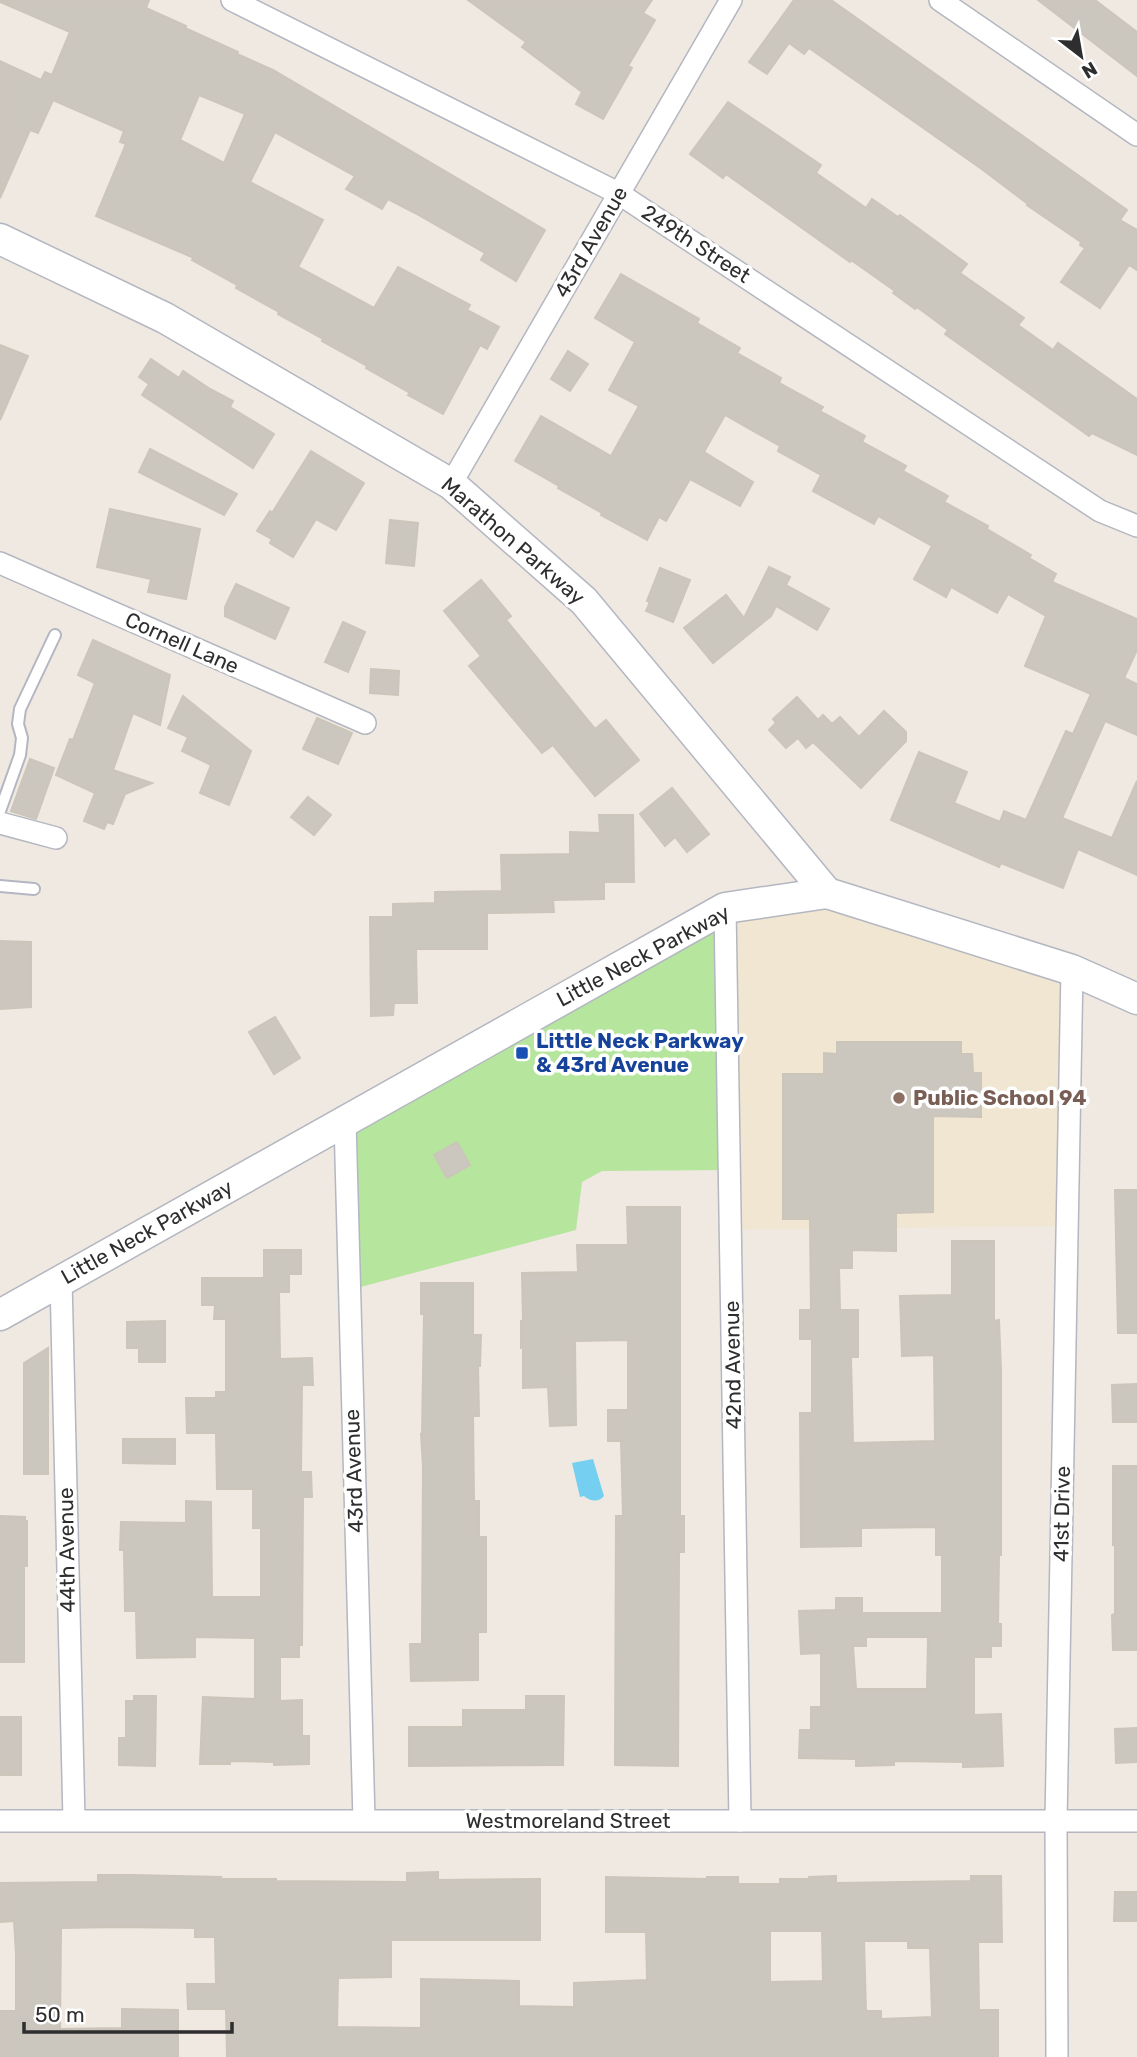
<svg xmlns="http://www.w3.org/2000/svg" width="1137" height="2057" viewBox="0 0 1137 2057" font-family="Rubik,sans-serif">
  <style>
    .education { fill: #f0e6d1 }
    .green { fill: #b6e59e }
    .water { fill: #75cff0 }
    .building { fill: #cbc7bf; stroke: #cbc5ba; stroke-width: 2; fill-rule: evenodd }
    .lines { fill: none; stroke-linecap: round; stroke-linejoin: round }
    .lane-casing { stroke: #b4b7c1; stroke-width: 14 }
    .street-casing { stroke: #b4b7c1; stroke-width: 24 }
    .secondary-casing { stroke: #b4b7c1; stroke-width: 33 }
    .lane { stroke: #fff; stroke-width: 10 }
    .street { stroke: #fff; stroke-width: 21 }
    .secondary { stroke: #fff; stroke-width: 30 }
    .transit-dot { fill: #1a4fb4; stroke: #fff; stroke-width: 2.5 }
    .education-dot { fill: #8d6e63; stroke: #fff; stroke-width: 2.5 }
    .labels { text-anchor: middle; stroke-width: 7; stroke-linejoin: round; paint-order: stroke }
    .street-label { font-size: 21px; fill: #2e2e2e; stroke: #fff }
    .transit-label { font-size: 21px; font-weight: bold; fill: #164399; stroke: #fff; text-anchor: start }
    .education-label { font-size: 21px; font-weight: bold; fill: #785e54; stroke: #fff; text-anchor: start }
  </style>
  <rect width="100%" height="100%" fill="#efe9e1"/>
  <!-- education -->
  <path class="education" d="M827,893l245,77 -5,256 -337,4 -5,-322z"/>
  <!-- green -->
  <path class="green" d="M725,908l5,262 -128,1 -20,11 -6,48 -227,60 -4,-169z"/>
  <!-- water -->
  <path class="water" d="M593,1459l11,37c-5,7 -15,5 -20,0l-4,1 -8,-34z"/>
  <!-- building -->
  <g class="building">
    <path d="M0,0h149l-3,8 40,18 -1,2 53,24 -1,2 36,16 272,160 -29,51 -35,-21 4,-7 -70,-40 -27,-14 -6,10 -36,-20 9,-13 -80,-44 -25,50 73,38 -25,47 76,41 24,-41 72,38 -3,5 32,17 -12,22 -7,-4 -37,69 -35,-19 2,-2 -44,-25 1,-2 -45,-25 1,-2 -45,-25 1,-2 -43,-24 1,-3 -45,-25 2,-2 -98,-42 30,-72 -6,-2 4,-11 -71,-31 -15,33 -8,-3 -30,68v-137l41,19 4,-8 7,3 18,-43 -70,-30zM199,95l46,19 -21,49 -44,-23z"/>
    <path d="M468,0h184l-9,13 12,7 -27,46 4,2 -29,51 -27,-15 6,-12 -60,-45 4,-5z"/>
    <path d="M794,0h37l296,210 -7,10 17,10v40l-8,-5 -29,43 -39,-26 24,-34 -5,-3 1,-3 -54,-37 1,-1 -45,-34 -91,-64 -83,-58 -5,6 -15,-11 -22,31 -18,-12z"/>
    <path d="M1038,0h57l42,32v44z"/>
    <path d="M728,102l93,63 -5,8 50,35 6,-9 26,18 2,-2 67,49 -7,9 64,45 -6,7 35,25 5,-7 79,56v56l-45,-22 -3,3 -144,-102 3,-4 -31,-23 -2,2 -22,-16 2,-2 -44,-31 -1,2 -124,-88 -3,4 -33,-24z"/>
    <path d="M621,274l78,45 -2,4 43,25 -3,5 44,25 -2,5 44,24 -3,4 45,25 -3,6 44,24 -3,5 45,25 -4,6 44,24 -1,3 44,26 -2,3 27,16 -4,8 85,37v31l-13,28 13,6v51l-32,-14 -43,97 50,20 25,-57v94l-59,-26 -15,39 -62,-25 -2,4 -108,-47 28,-68 48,20 -13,31 46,19 4,-11 22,9 40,-89 7,3 18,-40 -66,-28 21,-50 -38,-22 -11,19 -46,-26 -5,10 -32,-18 18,-33 -54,-30 -4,8 -61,-33 8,-16 -43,-24 2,-5 -55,-31 -21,37 49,30 -13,24 -50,-27 -24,42 -7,-4 -12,23 -46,-25 1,-2 -44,-25 1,-2 -44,-25 26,-45 70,40 28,-50 -30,-16 26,-48 -40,-24z"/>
    <path d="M0,345l28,11 -28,64z"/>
    <path d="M568,351l20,13 -18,27 -19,-12z"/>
    <path d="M151,359l28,19 4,-7 27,18 23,12 -3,6 44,27 -21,34 -111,-73 7,-11 -10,-7z"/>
    <path d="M150,449l87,45 -13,21 -85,-43z"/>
    <path d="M311,451l53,32 -28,47 -20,-11 -23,38 -23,-14 2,-4 -15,-8 13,-20 2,2z"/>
    <path d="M110,509l90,20 -14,70 -38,-7 3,-13 -54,-12z"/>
    <path d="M390,520l28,3 -4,43 -28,-3z"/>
    <path d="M769,567l21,10 -4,8 43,24 -12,21 -41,-24 -5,10 -58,47 -29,-35 42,-33 18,23z"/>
    <path d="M660,568l30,12 -17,42 -27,-11 4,-9 -3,-1z"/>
    <path d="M481,580l30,36 -5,4 89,109 11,-9 33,40 -44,36 -42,-51 -11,8 -73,-87 12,-10 -37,-45z"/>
    <path d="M236,584l53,24 -14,31 -50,-23v-9z"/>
    <path d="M343,622l22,10 -17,40 -23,-10z"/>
    <path d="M93,640l77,35 -10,50 -27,-12 -20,57 39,13 -27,11 -12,30 -6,-2 -3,7 -20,-8 11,-28 -39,-18 14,-36 3,1 22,-57 -17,-8z"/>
    <path d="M371,669l28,2 -1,24 -28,-2z"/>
    <path d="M183,696l68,55 -22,54 -29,-12 11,-28 -29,-14 6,-14 -20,-9z"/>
    <path d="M797,697l21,23 5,-5 9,9 8,-7 19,20 25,-26 22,21v9l-45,47 -48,-46 -7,6 -8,-10 -12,10 -17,-18 7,-7 -3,-4z"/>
    <path d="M317,718l35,15 -14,31 -35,-15z"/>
    <path d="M30,759l24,9 -18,51 -25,-8z"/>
    <path d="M672,788l37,46 -22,18 -12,-15 -10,9 -25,-32z"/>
    <path d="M308,797l23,18 -17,20 -23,-18z"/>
    <path d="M599,815h34l1,67h-30v17l-51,1 1,12 -67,1v36h-71l1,54h-23l-1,12 -22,1 -1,-99h23v-13l42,-1v-11l67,-1 -1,-36 69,-1v-22l30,1z"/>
    <path d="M0,941l31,1v65l-31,2z"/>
    <path d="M275,1017l25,41 -26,16 -25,-42z"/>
    <path d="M837,1042h124v12h11l1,19h8v44l-48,-1v96l-37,1v38l-44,-1v18h-13l1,42h18v47h-7l2,86 82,-2 -1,-86 -32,1 -2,-60 52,-1v-54h42v80l5,-1 2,50v185h-2l-1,69h3v22h-10v11h-17v58l27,-1 2,52 -40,1v-5l-69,-1v4l-38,1v-7l-57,-1 1,-28h11v-23h10v-54l-20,1 -2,-43 37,-1v-12h26v15h80v-58h-6v-28l-75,1v18l-60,1 -1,-134h12v-74h-12v-29h11l-1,-91h-27v-145h41v-21l13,1zM866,1637h62l-1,52h-71l-3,-43h13z"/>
    <path d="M457,1142l13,23 -23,13 -13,-23z"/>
    <path d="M1115,1190h22v143h-19z"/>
    <path d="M627,1207h53v309h4v36h-5l-1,214 -63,-1 1,-249h7l-2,-75h-13v-31h20v-70l-53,1 1,84 -26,1 -2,-39 -25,1v-40h-2v-27h2l-1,-48 56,-1 -1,-27h51z"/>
    <path d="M264,1250h37v24h-12v18h-10l1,67 32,-1 1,27h-11l-1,87h10l1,25h-9l-1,148h-3v12h-19v44l22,-1v36h7v28l-35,1v-3l-44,-1v3h-30l3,-67 52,2v-61l-60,-1v20l-58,1 -1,-47h-11l-1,-61h-4l1,-28 65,1v-22l25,1 1,95h49v-69h-8v-39h-36l-1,-56h-29l-1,-35h30v-6h10v-73h-12l1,-14h-13v-27h62z"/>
    <path d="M421,1283h52v52h8l-1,31h-2l1,50h-6l1,85h5v36h7v95h-8v48l-67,1 -1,-37h12l1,-177 -2,-33h1l2,-120h-3z"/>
    <path d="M165,1321v41h-26v-14h-12v-26z"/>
    <path d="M48,1348v126h-24v-111z"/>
    <path d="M1137,1384v38h-24l-1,-37z"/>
    <path d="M123,1439h52v25l-52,-1z"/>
    <path d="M1113,1466h24v184h-24l-1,-35 3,-1v-69h-2z"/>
    <path d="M0,1516l25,1v4h2v45h-3v96h-24z"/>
    <path d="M134,1696h22l-1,70 -36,-1v-27h7v-37h8z"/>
    <path d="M526,1696h38l-1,69 -154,1v-39h54v-17h63z"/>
    <rect x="0" y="1717" width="21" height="58"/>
    <path d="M1137,1728v34l-21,1 -1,-34z"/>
    <path d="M438,1872v8l102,-1v61h-149v37l-53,1 -1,49 84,1v-49l98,2v25l55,1v-24l73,-3 -1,-48h-40v-55l101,2v-2h31v7h42v-5h29v-2l27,-1v7l135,-2v-5h30l1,66h-24l1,68h19v47h-771l-1,-48h-38l-1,-25h29l-1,-47h-20v-9l-77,-1 -57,1 -1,101 62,-1v-19l56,1v47h-178v-46h16v-57l-2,-33 -14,1v-39l98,-1v-7h35l88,2 -1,2h56v2l131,1v-9zM770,1931h52l1,50 -53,1zM864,1941h44v7h22l2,69 -51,2v-8h-15z"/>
    <path d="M1115,1892h22v29h-23z"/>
  </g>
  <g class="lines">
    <!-- lane casing -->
    <g class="lane-casing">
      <g id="lane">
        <path d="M0,811l20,-56 2,-17 -4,-14 2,-15 35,-74"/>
        <path d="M0,886l34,3"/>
      </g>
    </g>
    <!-- street casing -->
    <g class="street-casing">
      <g id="street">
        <path d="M232,0l386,193 482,318 37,15"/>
        <path d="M940,0l197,135"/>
        <path d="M451,484l280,-484"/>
        <path d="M0,563l365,160"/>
        <path d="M0,823l56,15"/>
        <path d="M725,908l15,913"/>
        <path d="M345,1121l19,699"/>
        <path d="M61,1280l13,540"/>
        <path d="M0,1821h1137"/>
        <path d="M1057,2057l-1,-236 16,-851"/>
      </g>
    </g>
    <!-- secondary casing -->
    <g class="secondary-casing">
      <g id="secondary">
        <path d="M0,239l165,79 286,166 133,117 243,292"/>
        <path d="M0,1315l725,-407 102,-15 245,77 65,29"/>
      </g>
    </g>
    <!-- lane -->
    <use href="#lane" class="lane"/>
    <!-- street -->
    <use href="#street" class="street"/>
    <!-- secondary -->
    <use href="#secondary" class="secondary"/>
  </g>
  <!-- markers -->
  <rect class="transit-dot" x="515" y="1046" width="14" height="14" rx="3.5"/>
  <circle class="education-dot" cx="899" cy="1098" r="7"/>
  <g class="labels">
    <!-- street labels -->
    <g class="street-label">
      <text transform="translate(591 242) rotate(-60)" y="7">43rd Avenue</text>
      <text transform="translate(696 244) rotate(33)" y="7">249th Street</text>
      <text transform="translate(513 541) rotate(41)" y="7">Marathon Parkway</text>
      <text transform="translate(182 643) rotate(24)" y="7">Cornell Lane</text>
      <text transform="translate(643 956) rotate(-28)" y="7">Little Neck Parkway</text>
      <text transform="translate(147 1232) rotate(-29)" y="7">Little Neck Parkway</text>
      <text transform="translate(733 1365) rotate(-91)" y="7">42nd Avenue</text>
      <text transform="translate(354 1471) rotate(-92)" y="7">43rd Avenue</text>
      <text transform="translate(1062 1514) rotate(-89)" y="7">41st Drive</text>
      <text transform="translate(67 1550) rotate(-91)" y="7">44th Avenue</text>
      <text x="568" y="1828">Westmoreland Street</text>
    </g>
    <!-- transit labels -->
    <g class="transit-label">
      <text x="536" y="1048">Little Neck Parkway<tspan x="536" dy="24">&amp; 43rd Avenue</tspan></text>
    </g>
    <!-- education labels -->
    <g class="education-label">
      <text x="913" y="1105">Public School 94</text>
    </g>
  </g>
  <!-- north arrow -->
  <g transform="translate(1081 56) rotate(149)" stroke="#ffffff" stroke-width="5" paint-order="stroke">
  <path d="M0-5L12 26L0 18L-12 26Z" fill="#2e2e2e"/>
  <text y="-10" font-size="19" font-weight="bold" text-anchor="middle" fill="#2e2e2e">N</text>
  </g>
  <!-- scale -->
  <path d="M24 2022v10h208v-10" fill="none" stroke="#2e2e2e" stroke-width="3.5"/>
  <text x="35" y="2022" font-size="21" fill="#2e2e2e" stroke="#ffffff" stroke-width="5" paint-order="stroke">50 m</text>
</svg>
